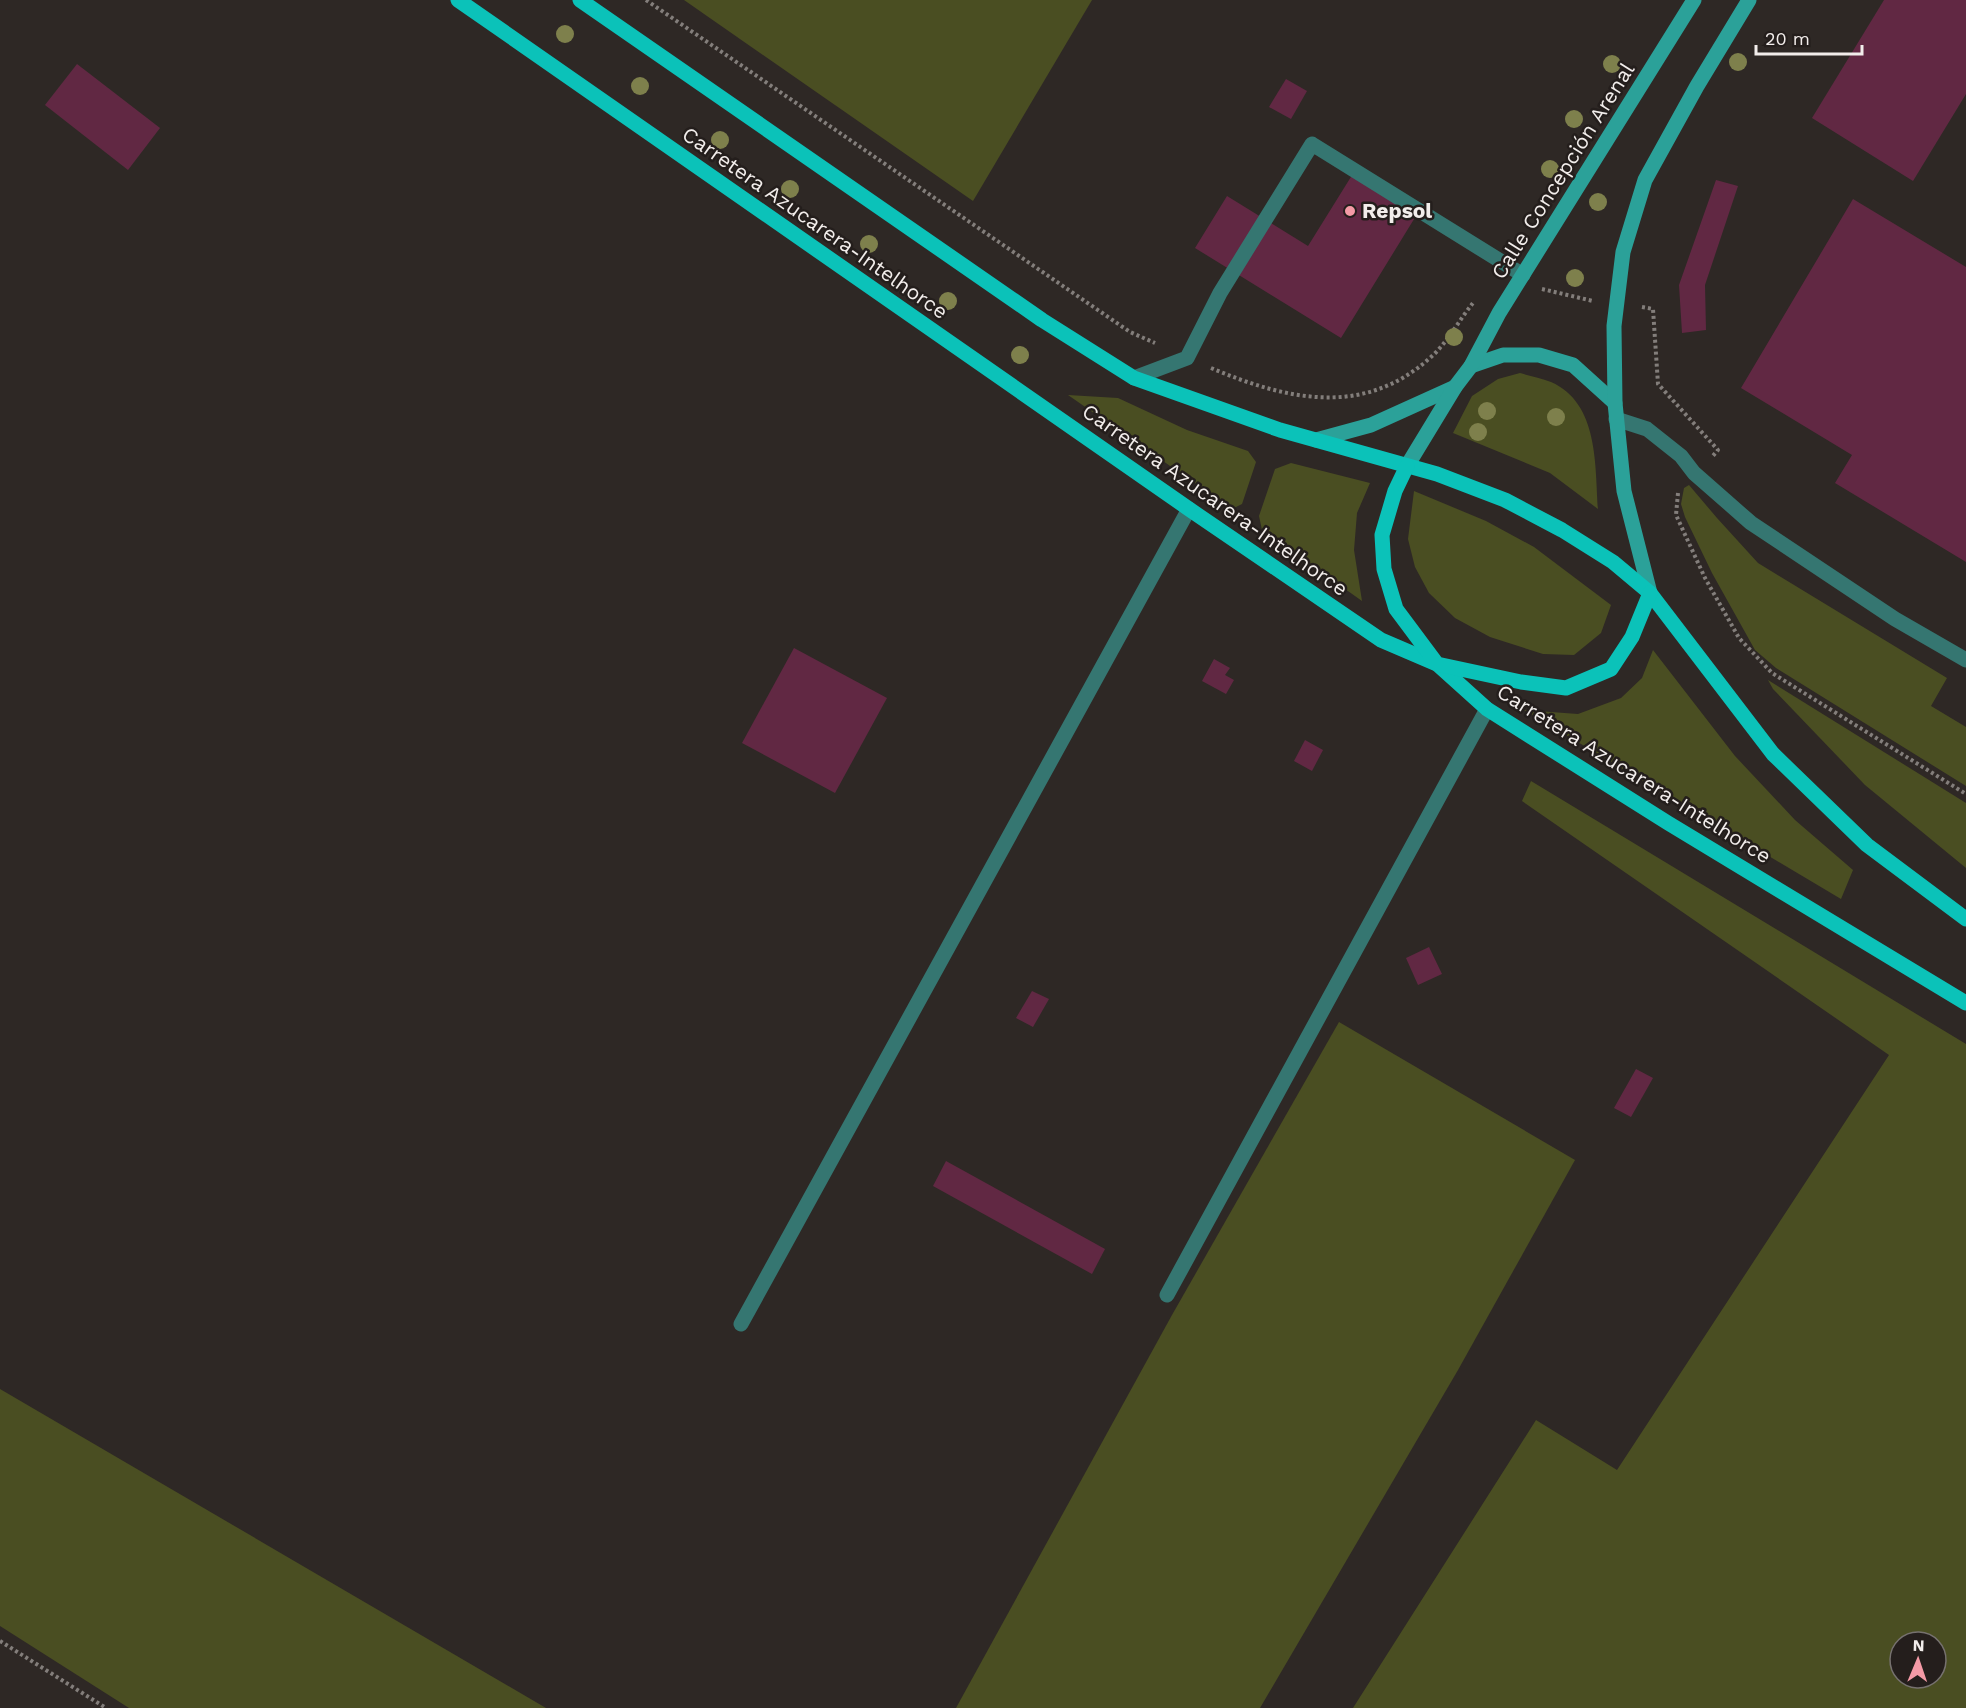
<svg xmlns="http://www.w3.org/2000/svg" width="1966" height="1708" viewBox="0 0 1966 1708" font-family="'Work Sans',sans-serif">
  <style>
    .green { fill: #4a4e22; fill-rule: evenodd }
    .building { fill: #612843 }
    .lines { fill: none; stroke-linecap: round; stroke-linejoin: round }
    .path { stroke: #837e7b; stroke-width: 4; stroke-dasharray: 3 3; stroke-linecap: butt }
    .lane { stroke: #357671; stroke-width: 15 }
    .street { stroke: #357671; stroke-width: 15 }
    .secondary { stroke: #2ba199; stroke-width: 15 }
    .primary { stroke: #0bc2b9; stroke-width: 15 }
    .tree { fill: #7e804c }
    .poi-dot { fill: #f49aa6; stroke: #241e1c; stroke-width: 2 }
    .labels { text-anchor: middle; stroke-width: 5; stroke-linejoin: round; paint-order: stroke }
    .street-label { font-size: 21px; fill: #f2edeb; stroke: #241e1c }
    .poi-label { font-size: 21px; font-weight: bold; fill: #f2edeb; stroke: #241e1c; text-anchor: start }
  </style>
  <rect width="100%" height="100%" fill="#2e2825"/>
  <!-- green -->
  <g class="green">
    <path d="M684,0h408l-119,201z"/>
    <path d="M1520,373c10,3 21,5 31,9 48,21 44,84 47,127l-48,-36 -97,-40 19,-37 26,-17z"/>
    <path d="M1068,395l50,3 69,32 61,21 8,11 -14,42 -10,5z"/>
    <path d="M1291,463l79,20 -13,30 -3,37 8,51 -100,-71 -3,-14 16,-47z"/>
    <path d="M1689,485l28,33 41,45 189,115 -16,28 35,21v59l-190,-118 -21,-18 -43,-77 -27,-56 -4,-13 3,-16z"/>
    <path d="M1414,491l72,30 48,26 77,58 -10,28 -27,22 -31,-1 -53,-17 -35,-19 -26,-25 -14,-26 -7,-28z"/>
    <path d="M1653,650l82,106 60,64 58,50 -12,29 -317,-189 54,4 43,-16 21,-20z"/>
    <path d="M1768,680l198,123v65l-101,-83 -92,-96z"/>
    <path d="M1531,781l435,263v664h-613l183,-288 81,50 272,-415 -367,-254zM1900,1642h36v36h-36z"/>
    <path d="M1339,1022l236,138 -117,210 -198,338h-304l216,-393z"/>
    <path d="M0,1389l546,319h-417l-129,-82z"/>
  </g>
  <!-- building -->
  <g class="building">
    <path d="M1884,0h82v94l-53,87 -101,-63z"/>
    <path d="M77,64l83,64 -32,42 -83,-65z"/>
    <path d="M1286,79l21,12 -16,28 -22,-12z"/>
    <path d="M1354,172l65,39 -78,127 -146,-90 32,-52 81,50z"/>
    <path d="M1716,180l22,6 -33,99 1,45 -24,3 -3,-48z"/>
    <path d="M1853,199l113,68v295l-131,-79 17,-28 -111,-67z"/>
    <path d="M794,648l93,50 -52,95 -93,-50z"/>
    <path d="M1214,659l16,9 -5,7 9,5 -8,14 -24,-13z"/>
    <path d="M1305,740l18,10 -11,21 -18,-10z"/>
    <path d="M1429,947l13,27 -24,11 -12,-27z"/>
    <path d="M1032,991l17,8 -16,28 -17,-9z"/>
    <path d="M1636,1069l17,9 -22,39 -17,-9z"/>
    <path d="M946,1161l159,88 -13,25 -159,-88z"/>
  </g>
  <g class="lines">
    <!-- path -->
    <g class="path">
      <path d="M646,0l484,332 25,11"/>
      <path d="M1542,289l51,12"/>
      <path d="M1642,307l11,2 5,75 60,66 -6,7"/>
      <path d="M1211,368c76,32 153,50 220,-11 15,-13 29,-38 42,-54"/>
      <path d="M1678,493l-2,22 29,63 34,60 33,35 194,121"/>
      <path d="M0,1641l106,67"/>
    </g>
    <!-- lane -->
    <g class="lane">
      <path d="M1134,378l53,-20 33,-65 92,-149 211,131"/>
      <path d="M1167,1295l320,-586"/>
      <path d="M741,1324l448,-815"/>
    </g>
    <!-- street -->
    <path class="street" d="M1616,419l31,10 34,27 13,17 57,50 144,96 71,41"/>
    <!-- secondary -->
    <g class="secondary">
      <path d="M1471,366l32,-11h36l34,10 42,38"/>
      <path d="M1316,440l55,-15 84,-38"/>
      <path d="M1407,466l48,-79 16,-21 28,-53 195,-313"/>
      <path d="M1650,593l-26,-102 -9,-88 -1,-77 9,-74 22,-72 52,-94 52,-86"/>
    </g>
    <!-- primary -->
    <g class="primary">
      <path d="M458,0l731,509 192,131 56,24 50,45 181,114 298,180"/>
      <path d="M580,0l462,320 92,58 146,52 157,44 68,26 57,30 51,32 37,31 123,161 94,91 99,74"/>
      <path d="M1407,466l-12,25 -13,44 2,34 12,40 41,55 84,18 45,6 45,-19 21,-32 18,-44"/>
    </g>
  </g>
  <!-- trees -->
  <g class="tree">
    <circle cx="565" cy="34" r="9"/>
    <circle cx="1738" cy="62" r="9"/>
    <circle cx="1612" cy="64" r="9"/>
    <circle cx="640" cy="86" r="9"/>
    <circle cx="1574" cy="119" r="9"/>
    <circle cx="720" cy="140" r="9"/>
    <circle cx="1550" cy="169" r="9"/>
    <circle cx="790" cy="189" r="9"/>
    <circle cx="1598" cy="202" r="9"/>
    <circle cx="869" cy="244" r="9"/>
    <circle cx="1575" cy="278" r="9"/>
    <circle cx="948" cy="301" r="9"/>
    <circle cx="1454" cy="337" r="9"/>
    <circle cx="1020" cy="355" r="9"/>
    <circle cx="1487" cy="411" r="9"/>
    <circle cx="1556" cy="417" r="9"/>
    <circle cx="1478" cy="432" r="9"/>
  </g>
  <!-- markers -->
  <circle class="poi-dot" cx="1350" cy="211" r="6"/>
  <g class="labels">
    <!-- street labels -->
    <g class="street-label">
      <text transform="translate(1563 171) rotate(-58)" y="7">Calle Concepción Arenal</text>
      <text transform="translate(815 223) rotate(35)" y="7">Carretera Azucarera-Intelhorce</text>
      <text transform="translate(1215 500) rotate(35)" y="7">Carretera Azucarera-Intelhorce</text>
      <text transform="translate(1634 774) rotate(32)" y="7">Carretera Azucarera-Intelhorce</text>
    </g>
    <!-- poi labels -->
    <g class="poi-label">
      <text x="1362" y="218">Repsol</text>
    </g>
  </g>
  <!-- north arrow -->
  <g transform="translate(1918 1660) rotate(2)"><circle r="28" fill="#241e1c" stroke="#76716f" stroke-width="1.5"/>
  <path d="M0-4.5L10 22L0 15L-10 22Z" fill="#f49aa6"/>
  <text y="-9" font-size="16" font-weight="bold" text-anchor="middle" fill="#f2edeb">N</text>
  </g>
  <!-- scale -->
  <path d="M1756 45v9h106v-9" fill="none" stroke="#f2edeb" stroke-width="3"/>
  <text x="1765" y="45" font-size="18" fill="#f2edeb" stroke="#241e1c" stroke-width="4.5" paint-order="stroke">20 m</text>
</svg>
